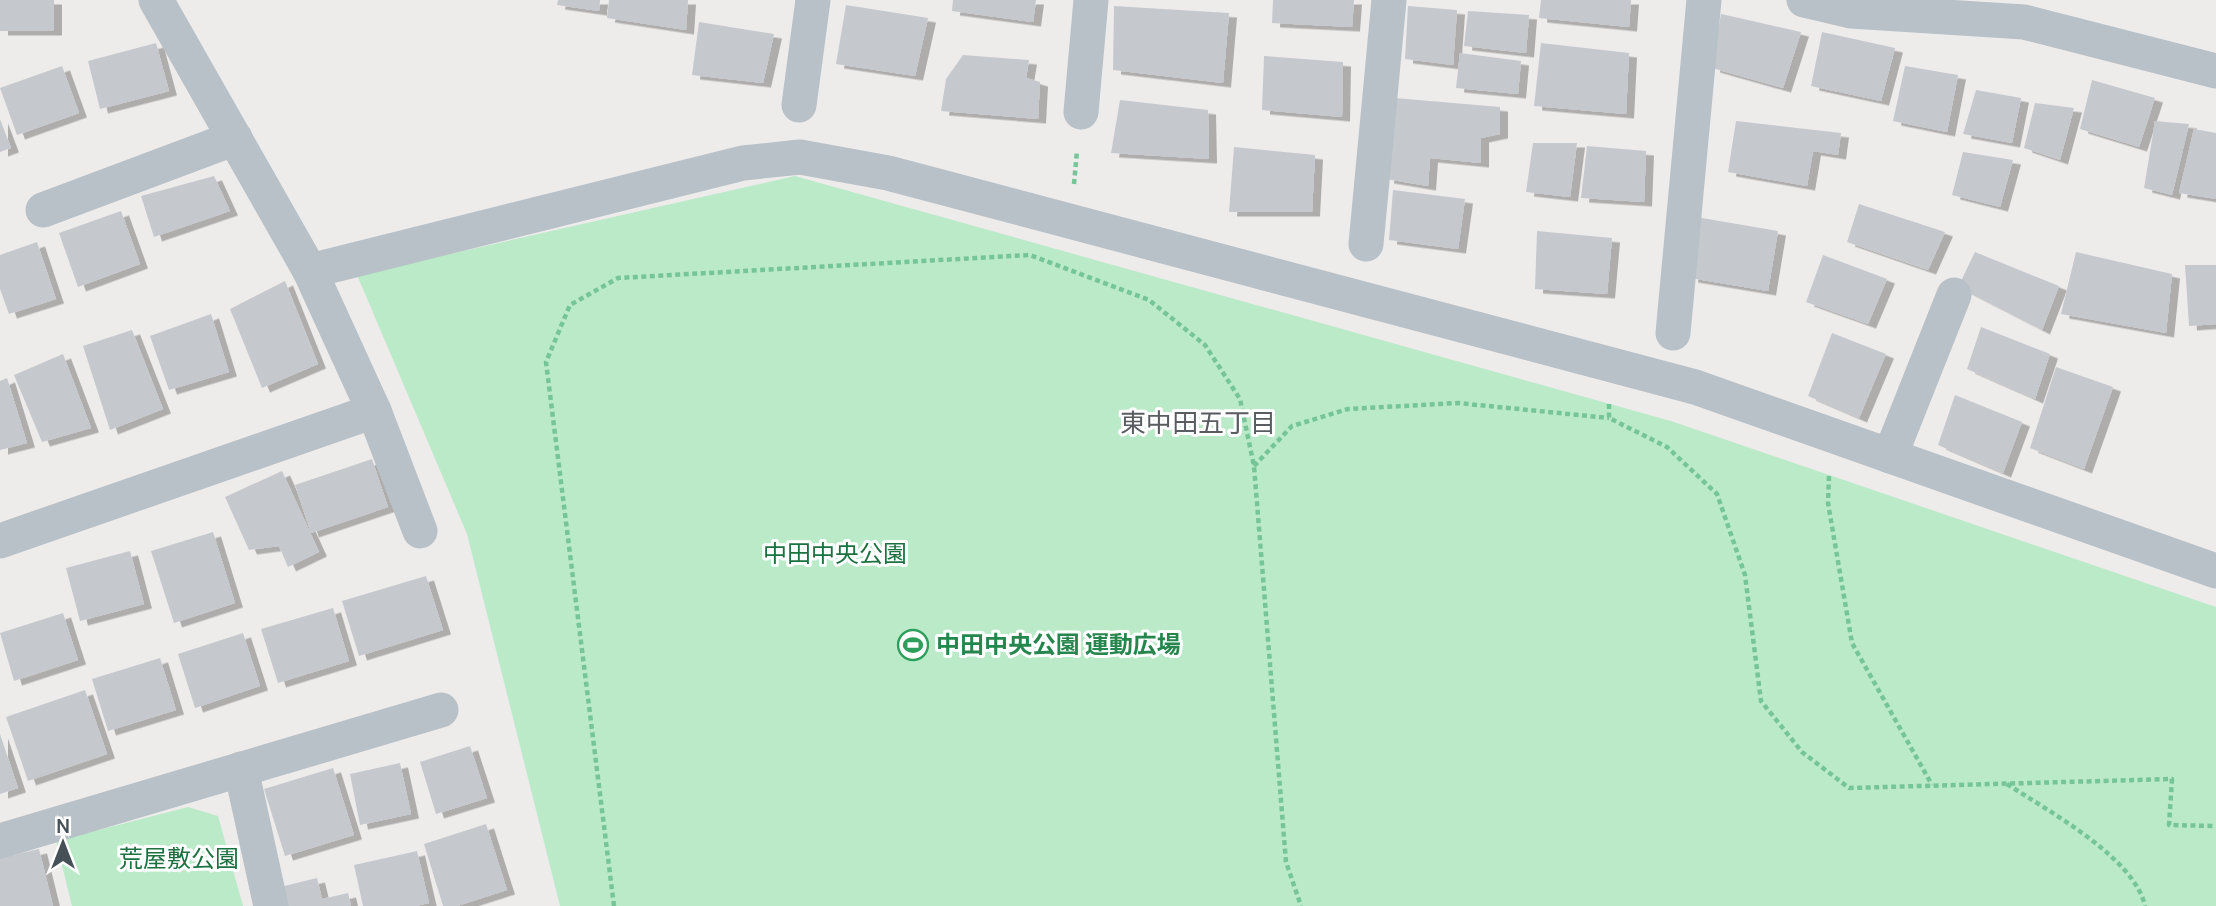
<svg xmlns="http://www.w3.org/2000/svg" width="2216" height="906" viewBox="0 0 2216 906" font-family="Manrope,'Noto Sans JP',sans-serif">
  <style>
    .green { fill: #bbeac9 }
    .building { fill: #c5c9ce; filter: url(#shadow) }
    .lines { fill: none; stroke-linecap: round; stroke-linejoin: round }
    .path { stroke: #76c597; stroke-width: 4.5; stroke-dasharray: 5 3.5; stroke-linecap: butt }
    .minor { stroke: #b7c1c7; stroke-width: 35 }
    .labels { text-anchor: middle; stroke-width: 6; stroke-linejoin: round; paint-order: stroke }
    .park-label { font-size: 24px; fill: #1d7140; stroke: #fff }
    .leisure-label { font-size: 24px; font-weight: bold; fill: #27864d; stroke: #fff; text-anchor: start }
    .neighbourhood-label { font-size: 26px; fill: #595c60; stroke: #fff }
  </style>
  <defs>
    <filter id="shadow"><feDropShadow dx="8" dy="4.5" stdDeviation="0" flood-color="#0004"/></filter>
  </defs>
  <rect width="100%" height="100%" fill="#eeebeb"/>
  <!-- green -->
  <g class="green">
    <path d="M795,176l876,245 545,186v299h-1656l-93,-372 -110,-259z"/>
    <path d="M188,807l30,9 25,90h-171l-16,-65z"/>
  </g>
  <!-- building -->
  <g class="building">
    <rect x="0" y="0" width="54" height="31"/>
    <path d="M558,0h42l-1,11 -42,-6z"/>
    <path d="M609,0h79l-2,30 -79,-12z"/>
    <path d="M953,0h83l-3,22 -81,-11z"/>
    <path d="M1273,0h81l-2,27 -80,-4z"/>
    <path d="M1541,0h90l-2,27 -90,-9z"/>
    <path d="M846,5l82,13 -13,58 -79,-12z"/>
    <path d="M1114,6l115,7 -6,70 -110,-13z"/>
    <path d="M1408,6l49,4 -4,55 -48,-6z"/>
    <path d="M1468,11l61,4 -3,38 -62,-7z"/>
    <path d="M1721,14l80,18 -18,56 -71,-20z"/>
    <path d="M699,22l75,12 -11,49 -71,-8z"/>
    <path d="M1822,32l73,16 -14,53 -70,-15z"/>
    <path d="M156,43l13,48 -69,18 -12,-48z"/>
    <path d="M1541,43l88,10 -3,61 -92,-8z"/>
    <path d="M1460,53l61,8 -3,33 -62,-6z"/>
    <path d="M963,55l66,5 -3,18 14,4 -2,37 -97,-8 5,-32z"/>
    <path d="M1264,56l79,6 -1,55 -80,-7z"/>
    <path d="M62,66l17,47 -62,22 -17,-47z"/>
    <path d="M1905,66l53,9 -11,57 -54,-11z"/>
    <path d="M2092,80l63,18 -16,49 -59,-18z"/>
    <path d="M1976,90l45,8 -9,45 -49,-9z"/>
    <path d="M1395,98l105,9v27l-19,4v25l-51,-5 -2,28 -42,-7z"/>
    <path d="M1120,100l88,10 1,49 -98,-6z"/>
    <path d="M2035,103l39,5 -14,52 -36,-12z"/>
    <path d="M0,119l11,29 -11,4z"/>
    <path d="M1736,121l105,12 -3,22 -25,-4 -6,35 -79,-14z"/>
    <path d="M2155,121l34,3 -17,71 -28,-7z"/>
    <path d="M2194,129l22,4v66l-37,-6z"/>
    <path d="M1533,143h44l-7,54 -44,-5z"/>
    <path d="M1587,146l59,5 -2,51 -63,-4z"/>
    <path d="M1234,147l81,8 -3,57h-83z"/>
    <path d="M1963,152l50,8 -13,47 -48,-12z"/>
    <path d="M214,176l16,35 -76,26 -13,-41z"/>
    <path d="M1393,190l72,9 -7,50 -69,-9z"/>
    <path d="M1859,204l86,28 -17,38 -81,-28z"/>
    <path d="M121,211l19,53 -62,23 -19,-54z"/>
    <path d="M1696,217l82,14 -10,60 -78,-13z"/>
    <path d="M1537,231l75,7 -5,56 -72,-5z"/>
    <path d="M37,242l19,57 -47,15 -9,-25v-34z"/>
    <path d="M1975,252l84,34 -17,44 -84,-43z"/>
    <path d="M2076,252l96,22 -6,59 -105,-19z"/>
    <path d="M1823,255l64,24 -19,45 -62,-22z"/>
    <path d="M2185,265h31v59l-27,2z"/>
    <path d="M285,281l33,83 -56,24 -32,-79z"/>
    <path d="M211,314l18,58 -60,18 -19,-54z"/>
    <path d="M1981,327l69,27 -15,45 -68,-30z"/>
    <path d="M132,330l31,79 -53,21 -27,-84z"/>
    <path d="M1832,333l54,21 -27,64 -51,-22z"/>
    <path d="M63,354l28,74 -49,14 -28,-67z"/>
    <path d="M2056,367l57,20 -29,82 -54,-21z"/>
    <path d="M7,378l20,65 -27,7v-69z"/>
    <path d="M1955,395l67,27 -19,51 -65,-28z"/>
    <path d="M372,459l16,48 -77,26 -16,-48z"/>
    <path d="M282,471l37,81 -31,15 -9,-21 -30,4 -24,-53z"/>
    <path d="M213,532l22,71 -61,20 -23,-72z"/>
    <path d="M130,551l14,53 -64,17 -14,-53z"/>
    <path d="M426,576l17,54 -84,26 -17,-55z"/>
    <path d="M333,608l16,53 -71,22 -17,-54z"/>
    <path d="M63,613l15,47 -64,21 -14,-48z"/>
    <path d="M243,633l17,53 -65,22 -17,-54z"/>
    <path d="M160,658l16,52 -68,21 -16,-52z"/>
    <path d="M85,690l22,64 -79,27 -22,-64z"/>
    <path d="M0,734l18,54 -18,6z"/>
    <path d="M470,746l17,52 -51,16 -16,-52z"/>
    <path d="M400,763l11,51 -51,11 -10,-51z"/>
    <path d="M333,768l21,67 -69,21 -21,-67z"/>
    <path d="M486,824l21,66 -50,16h-14l-19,-62z"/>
    <path d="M39,849l14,57h-53v-48z"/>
    <path d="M417,851l12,52 -14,3h-52l-9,-41z"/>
    <path d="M317,878l5,21 26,-6 3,13h-70l-5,-18z"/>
  </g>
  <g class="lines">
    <!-- path -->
    <g class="path">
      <path d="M1074,184l3,-33"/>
      <path d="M1609,404v14l58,29 50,47 28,81 16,126 41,51 47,36 323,-9 -3,46 47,1"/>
      <path d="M1254,466l38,-40 56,-17 110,-6 151,15"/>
      <path d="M1829,476l-1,27 24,140 80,142"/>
      <path d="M2007,784c41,27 127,73 138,122"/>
      <path d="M614,906l-68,-544 24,-57 48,-27 412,-23 119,45 56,45 35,54 14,67 32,396 15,44"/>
    </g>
    <!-- minor -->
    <g class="minor">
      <path d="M156,0l154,271"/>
      <path d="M1804,0l47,11 173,11 192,49"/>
      <path d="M799,105l14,-105"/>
      <path d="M1081,112l10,-112"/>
      <path d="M43,210l192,-72"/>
      <path d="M1366,244l23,-244"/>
      <path d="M1673,333l31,-333"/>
      <path d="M1890,456l64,-161"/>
      <path d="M420,531l-46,-120 -64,-140 433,-108 57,-6 88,16 807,214 521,184"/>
      <path d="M0,541l374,-130"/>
      <path d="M241,769l30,137"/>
      <path d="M0,841l441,-131"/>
    </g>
  </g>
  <!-- icons -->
  <defs>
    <g id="stadium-ring" transform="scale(1.575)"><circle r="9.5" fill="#fff" stroke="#2e9e5b" stroke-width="1.5"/><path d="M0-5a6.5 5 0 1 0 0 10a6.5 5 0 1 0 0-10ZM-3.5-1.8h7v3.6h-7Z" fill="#2e9e5b"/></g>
  </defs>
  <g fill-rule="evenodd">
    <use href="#stadium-ring" x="913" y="645"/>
  </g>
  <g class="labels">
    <!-- park labels -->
    <g class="park-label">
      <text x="835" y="562">中田中央公園</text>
      <text x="179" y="867">荒屋敷公園</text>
    </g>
    <!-- leisure labels -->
    <g class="leisure-label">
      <text x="936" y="653">中田中央公園 運動広場</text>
    </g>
    <!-- neighbourhood labels -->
    <g class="neighbourhood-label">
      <text x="1198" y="432">東中田五丁目</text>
    </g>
  </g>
  <!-- north arrow -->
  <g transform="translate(63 843)" stroke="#ffffff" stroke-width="5" paint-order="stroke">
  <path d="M0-5L12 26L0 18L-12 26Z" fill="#455057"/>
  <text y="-10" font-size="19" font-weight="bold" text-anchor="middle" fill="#455057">N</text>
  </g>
</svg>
